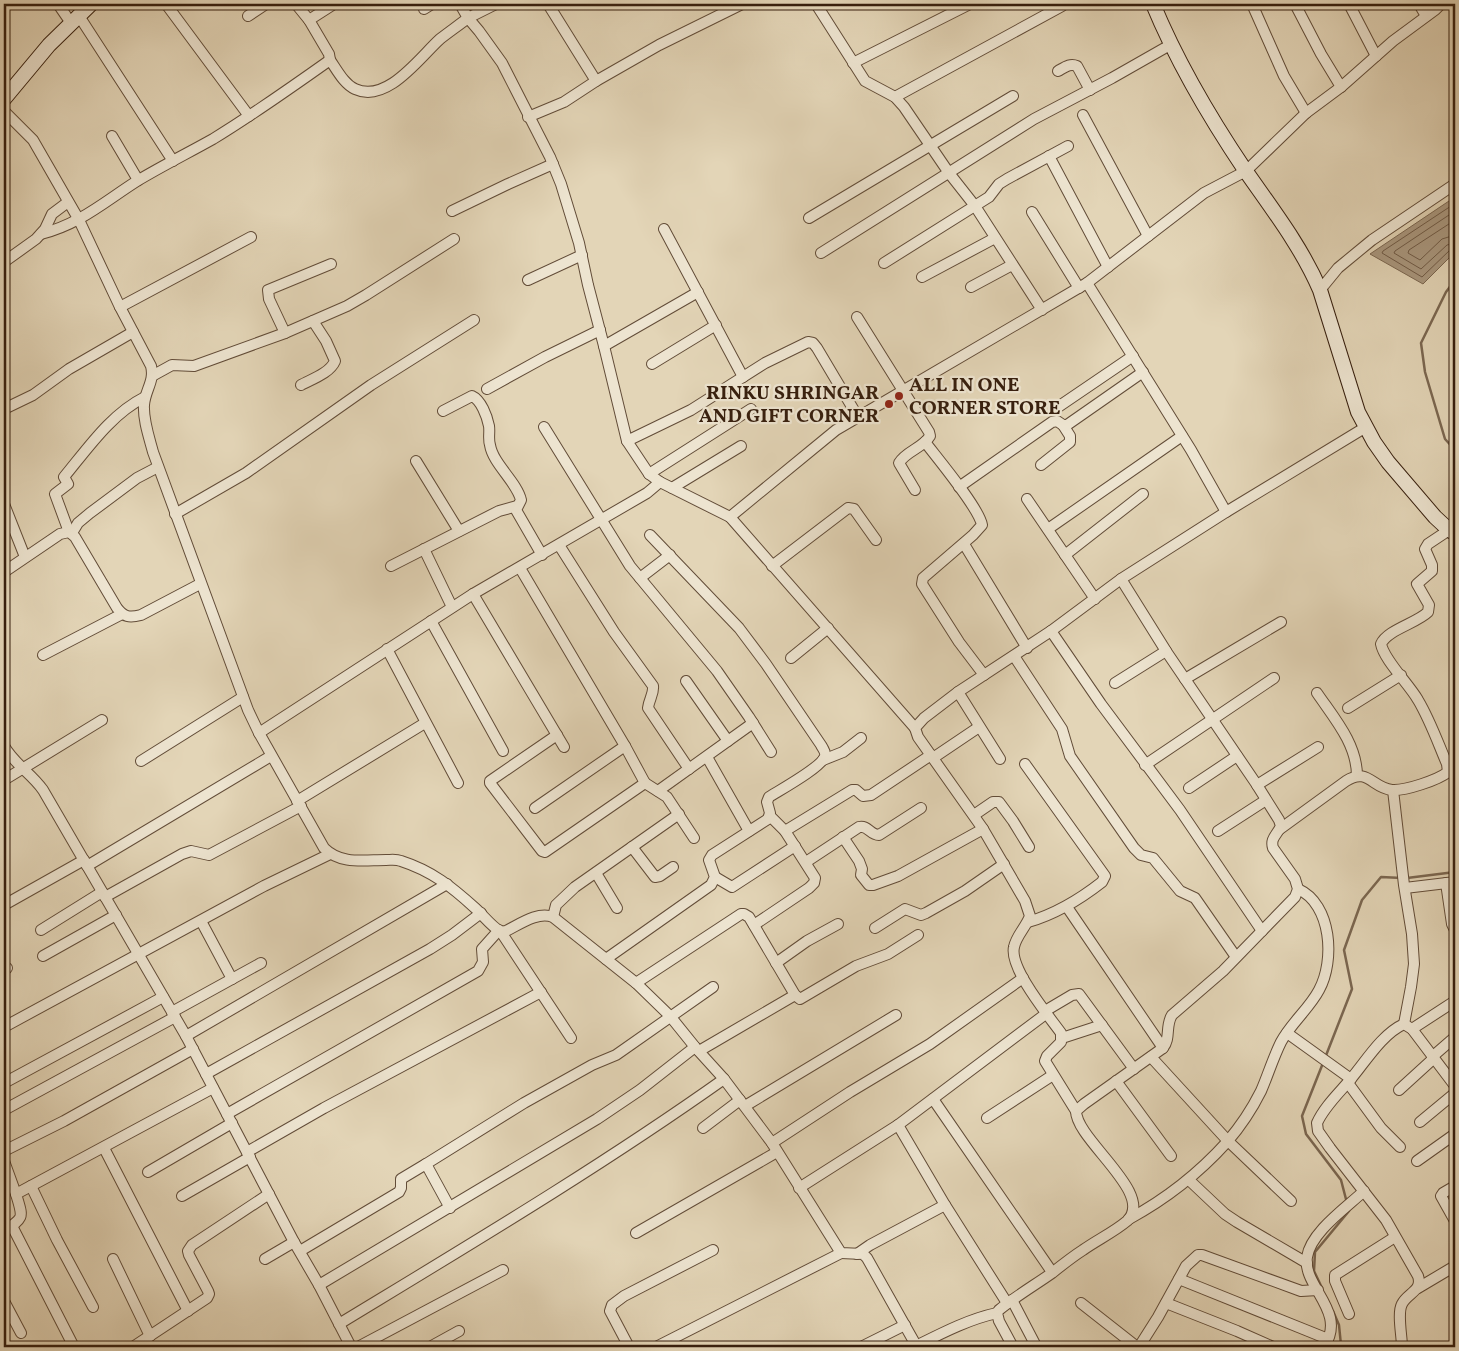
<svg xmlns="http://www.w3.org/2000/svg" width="1459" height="1351" viewBox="0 0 1459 1351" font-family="Vollkorn,serif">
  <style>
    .water { fill: #a9977e; stroke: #7b6751 }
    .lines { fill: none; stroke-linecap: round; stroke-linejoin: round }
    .shore { stroke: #705b46; stroke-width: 1 }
    .stream { stroke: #7b6751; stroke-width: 2.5 }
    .street-casing { stroke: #624c38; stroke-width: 12 }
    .secondary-casing { stroke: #371f0e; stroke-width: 16 }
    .street { stroke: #ede4d0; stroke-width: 10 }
    .secondary { stroke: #ede4d0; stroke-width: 14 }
    .poi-dot { fill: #8f2418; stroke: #ede4d0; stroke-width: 2 }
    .labels { text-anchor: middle; stroke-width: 4.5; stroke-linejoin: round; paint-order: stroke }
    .poi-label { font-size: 20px; font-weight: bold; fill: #371f0e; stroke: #ede4d0; text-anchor: start }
  </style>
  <rect width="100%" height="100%" fill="#e3d5b7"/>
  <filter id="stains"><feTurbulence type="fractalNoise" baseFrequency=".004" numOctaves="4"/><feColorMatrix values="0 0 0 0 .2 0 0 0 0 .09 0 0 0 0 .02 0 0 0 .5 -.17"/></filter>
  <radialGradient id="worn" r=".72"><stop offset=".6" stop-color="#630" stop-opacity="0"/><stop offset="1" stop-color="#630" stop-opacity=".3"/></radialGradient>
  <!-- water -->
  <path class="water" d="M1452,199l3,4v49l-32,32 -53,-30z"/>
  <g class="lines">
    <!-- shore -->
    <g class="shore">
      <path d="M1455,205l-4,1 -68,45 -1,2 40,24 28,-27 5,-1"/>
      <path d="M1455,211l-60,40 -1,2 27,16 26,-24 8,-2"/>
      <path d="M1455,220l-46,30 -1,3 12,7 22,-21 13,-4"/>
    </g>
    <!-- stream -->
    <g class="stream">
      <path d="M1455,280l-9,12 -25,51 4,29 20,67 10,11"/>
      <path d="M1407,878l48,-6"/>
      <path d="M1325,1058l27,-69 -8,-39 18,-50 19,-23 21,1"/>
      <path d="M1323,1063l-21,53 4,18 35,46 6,23"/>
      <path d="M1322,1288l-8,-17 1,-19 34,-41 -1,-3"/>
      <path d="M1333,1311l6,14 2,20 -2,2"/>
    </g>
    <!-- street casing -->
    <g class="street-casing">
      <g id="street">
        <path d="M58,4l13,19"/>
        <path d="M166,4l83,112"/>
        <path d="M296,4l13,16 20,34 1,6"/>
        <path d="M460,4l8,14 28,-14"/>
        <path d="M548,4l48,77 63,-36 83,-41"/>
        <path d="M816,4l49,77 30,16 9,10 45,66 26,33 67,104"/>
        <path d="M1252,4l32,72 22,37"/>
        <path d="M1295,4l26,50 20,33"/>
        <path d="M1349,4l27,52"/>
        <path d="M1419,4l7,12"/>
        <path d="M424,9l8,-5"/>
        <path d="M79,16l94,145"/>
        <path d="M248,16l18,-12"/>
        <path d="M309,20l25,-16"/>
        <path d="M853,63l117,-59"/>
        <path d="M1058,71c7,-4 12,-8 19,-5l13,24"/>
        <path d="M895,97l167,-91"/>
        <path d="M4,111l29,29 46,80 41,87 31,59c4,15 -6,24 -7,39 -1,15 5,32 9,47l95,258 11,23 65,115c17,17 40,12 62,12 5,0 10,-1 15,1 31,10 51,26 74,47 9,8 16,18 26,24l5,-1c14,-7 32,-20 47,-14l83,66 34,33 25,31 29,32 48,64 69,110 22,1 4,4 50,89"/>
        <path d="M1083,115l65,121"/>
        <path d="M528,117l36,-15 32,-21"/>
        <path d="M112,136l26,44"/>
        <path d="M1049,156l59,111"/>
        <path d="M452,211l56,-27 45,-20"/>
        <path d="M1032,212l47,76"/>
        <path d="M809,218l204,-122"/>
        <path d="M664,229l79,148"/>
        <path d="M41,234c39,-10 63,-32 96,-53 25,-15 51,-28 76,-42 41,-25 79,-52 117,-79 7,10 14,24 25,29 32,15 65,-32 85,-50 9,-7 19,-14 28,-21l11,13 23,32 48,94 11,27 18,59 9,42 16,61 23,95 22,33 11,8 -13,11 -174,101 -214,139"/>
        <path d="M821,253l213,-134 78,-41 58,-33"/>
        <path d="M4,262l32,-23 9,-10 7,-15 16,-12"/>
        <path d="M884,263l105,-66 10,-13 8,-5 61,-33"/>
        <path d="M922,277l73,-39"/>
        <path d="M528,280l54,-25"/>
        <path d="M1087,283l104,167 35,62"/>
        <path d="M971,287l41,-22"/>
        <path d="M1320,290l18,-22 34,-28 83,-56"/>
        <path d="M120,307l131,-70"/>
        <path d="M857,317l72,115 1,4c-7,12 -24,15 -31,27l16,27"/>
        <path d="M285,333l-16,-34 -1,-9 63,-26"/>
        <path d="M604,346l94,-54"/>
        <path d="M652,364l64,-39"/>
        <path d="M152,376l20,-11 22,1 91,-33 62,-27 19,-11 88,-56"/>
        <path d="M301,385c11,-6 29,-12 34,-24l-9,-20 -13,-20"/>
        <path d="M487,389l58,-32 55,-27"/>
        <path d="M1058,407l75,-51"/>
        <path d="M4,409l29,-14 36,-26 64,-37"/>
        <path d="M443,411l29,-15c9,4 15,20 17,30 1,6 -1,13 1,19 3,19 27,37 31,55l-5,10 26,45"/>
        <path d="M544,427l86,139 87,105 32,46 22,35"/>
        <path d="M627,441l64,-31 74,-47 43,-21 5,1 4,5 41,69"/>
        <path d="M925,442c13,17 54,66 57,83l-9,10 -50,43 -1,6 37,58 25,33"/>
        <path d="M416,461l43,70"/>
        <path d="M1041,465l29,-23v-6l-7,-11"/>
        <path d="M649,474l102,-65"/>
        <path d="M660,482l70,35 106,-87 251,-147 117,-90 42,-22 60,-58 35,-26 52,-46 42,-31 6,-6"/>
        <path d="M959,487l93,-65 5,-1 6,4h4l76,-53"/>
        <path d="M672,488l69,-42"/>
        <path d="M1027,499l68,100"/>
        <path d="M4,504l21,53"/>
        <path d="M175,514l71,-41 125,-88 103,-65"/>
        <path d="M730,517l185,211"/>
        <path d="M1048,529l134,-93"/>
        <path d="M69,532l-14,-38 13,-10 -4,-7c24,-29 47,-63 81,-80"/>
        <path d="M72,533l6,-10 12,-10 47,-35 21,-11"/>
        <path d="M964,544l63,104"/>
        <path d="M559,545l55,87 39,54c1,8 -4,13 -5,22l41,61"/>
        <path d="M424,549l28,58"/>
        <path d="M1065,555l78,-61"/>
        <path d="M391,566l108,-55 18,-5"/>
        <path d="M772,566l76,-58 6,1 22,31"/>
        <path d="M520,568l105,178 20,37"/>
        <path d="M4,572l56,-38 9,-2 6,5 42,71c7,9 12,10 24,7l59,-31"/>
        <path d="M640,578l30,-23"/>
        <path d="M473,594l91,153"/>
        <path d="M431,621l72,130"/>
        <path d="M1051,631l50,73 79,106 82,121"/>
        <path d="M387,649l71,134"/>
        <path d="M43,655l79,-41"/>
        <path d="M1014,656l48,73 8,27 64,92 7,7 12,3 27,33 15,7 41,59"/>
        <path d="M791,658l37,-30"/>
        <path d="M1185,679l96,-57"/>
        <path d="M686,681l42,60"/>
        <path d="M1115,683l51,-32"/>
        <path d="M958,692l42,67"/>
        <path d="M1317,693c17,25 40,51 40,83"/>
        <path d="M1348,708l53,-33"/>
        <path d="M557,735l-67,46v2l52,68 3,1 100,-69 22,14 27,41"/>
        <path d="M4,746c10,18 27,27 39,44l143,246 108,206 25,43 32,62"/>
        <path d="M707,757l42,74"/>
        <path d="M933,758l46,-31"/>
        <path d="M823,760l20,-8 18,-14"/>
        <path d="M141,761l102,-64"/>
        <path d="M1025,764l80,112 -3,6c-23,18 -46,32 -74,40"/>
        <path d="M1145,765l129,-87"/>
        <path d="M4,780l98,-60"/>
        <path d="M1257,785l61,-38"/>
        <path d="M1189,788l48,-32"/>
        <path d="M1393,790l11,95 8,49 2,30 -3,23 -7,37"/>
        <path d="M658,791l95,-68"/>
        <path d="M297,801l128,-78"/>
        <path d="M535,808l90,-62"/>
        <path d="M974,815l19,-13h6l14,19 16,26"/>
        <path d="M1280,829l66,-48c22,-14 26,7 46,9 13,1 46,-10 56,-18l-1,-8c-9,-21 -17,-44 -29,-64 -9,-16 -34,-40 -37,-56 6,-14 36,-21 47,-32l1,-7 -12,-21 15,-13v-6l-7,-16 3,-5 21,-14"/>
        <path d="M785,831l67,-41h4l7,6 8,-1 60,-40"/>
        <path d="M1218,831l48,-31"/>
        <path d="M843,837l16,24 3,8 -1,6 8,10h4l25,-9 85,-47"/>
        <path d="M632,847l23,30 5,-1 13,-9"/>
        <path d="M806,862l53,-35c9,-2 11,8 20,8l42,-27"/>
        <path d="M87,866l184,-110"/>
        <path d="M596,873l21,35"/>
        <path d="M715,877l17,10 63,-41"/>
        <path d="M1446,883l6,41 3,6"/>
        <path d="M1405,888l50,-6"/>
        <path d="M105,897l77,-43 9,-3 18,4 92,-49"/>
        <path d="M4,905l80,-45"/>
        <path d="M1067,907l96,141"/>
        <path d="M553,917l3,-12 19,-18 104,-73"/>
        <path d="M201,921l31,58"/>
        <path d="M754,925l55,-37 5,-5 1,-5 -30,-47 -15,-15"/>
        <path d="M875,928l30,-19 16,6 5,-2 39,-22 39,-27"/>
        <path d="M41,930l61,-38"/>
        <path d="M501,932l70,106"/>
        <path d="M43,956l73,-41"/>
        <path d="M606,959l105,-74 4,-8 -6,-17 3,-5 56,-36 2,-6 -3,-11 2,-5c11,-7 53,-30 56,-41 1,-4 -2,-7 -4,-11l-55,-81 -27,-36 -89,-93"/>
        <path d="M776,963l31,-22 31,-17"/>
        <path d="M4,971l3,-3"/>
        <path d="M636,983l105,-69h3l5,3 46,78 5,4 56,-33 32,-12 30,-19"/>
        <path d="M1045,1011l27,-16 7,-1 55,75"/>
        <path d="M172,1012l89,-49"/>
        <path d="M4,1027l260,-141 66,-32"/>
        <path d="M1412,1029l43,-28"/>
        <path d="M1287,1033l64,46"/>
        <path d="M186,1036l261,-152"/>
        <path d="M1062,1038l40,-13"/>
        <path d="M699,1051l96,-56"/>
        <path d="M1151,1057l77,84 63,60"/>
        <path d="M1432,1057l23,-20"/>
        <path d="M206,1074l224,-125 22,-14 29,-22"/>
        <path d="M1116,1081l55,75"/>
        <path d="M4,1083l159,-86"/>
        <path d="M1348,1083l33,45 19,19"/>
        <path d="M1399,1090l34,-31"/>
        <path d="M933,1099l119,173"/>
        <path d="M745,1106l151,-91"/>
        <path d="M4,1110l171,-93"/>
        <path d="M1076,1111l-31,-50 2,-5 14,-14v-9c-13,-18 -52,-65 -47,-86 2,-11 12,-20 16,-31l-5,-15 -42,-72 -65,-92 -3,-9 9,-10 34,-26 93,-61 70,-52 105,-67 140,-85"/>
        <path d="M227,1114l251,-143 5,-9 -1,-13 17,-19"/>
        <path d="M987,1118l66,-43"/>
        <path d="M1420,1122l35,-29"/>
        <path d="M898,1125l47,80 62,98"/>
        <path d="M703,1128l37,-28"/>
        <path d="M772,1143l78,-51 80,-48 93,-66"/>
        <path d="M104,1148l84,163"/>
        <path d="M4,1151l60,-30 129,-72"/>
        <path d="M247,1152l77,-44 217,-116"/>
        <path d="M4,1161l12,33"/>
        <path d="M1417,1161l38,-27"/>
        <path d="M148,1172l84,-49"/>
        <path d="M1189,1180l36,34 12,8 70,41"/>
        <path d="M31,1186l26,54 36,67"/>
        <path d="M1455,1186l-12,7 -2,3 14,25"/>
        <path d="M799,1188l99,-63 149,-112"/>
        <path d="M182,1196l68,-39"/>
        <path d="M450,1208l-24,-44 98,-61 68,-38 24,-10 97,-68"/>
        <path d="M1129,1219c37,-20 70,-46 98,-77 13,-15 25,-33 34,-51 7,-16 12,-33 20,-49 10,-19 28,-33 38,-52 16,-29 13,-86 -21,-101"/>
        <path d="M12,1226l62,121"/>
        <path d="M4,1231c21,-14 19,-13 12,-37l197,-106"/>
        <path d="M636,1233l141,-81"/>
        <path d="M300,1251l99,-59 2,-4v-9l25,-15"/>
        <path d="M857,1254l13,-9 75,-40"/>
        <path d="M113,1259l37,77"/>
        <path d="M265,1259l29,-17"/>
        <path d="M1179,1279l149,60"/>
        <path d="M319,1285l278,-166 43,-29 55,-43"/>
        <path d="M1418,1288l37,-22"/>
        <path d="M1012,1300l24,46"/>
        <path d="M4,1301l17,32"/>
        <path d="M1081,1303l56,44"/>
        <path d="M1166,1303l71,28 36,16"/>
        <path d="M1349,1314l-14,-33v-6l60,-38"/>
        <path d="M339,1324c130,-79 261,-157 385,-245"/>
        <path d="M916,1346c26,-13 53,-27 81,-33"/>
        <path d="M133,1347l74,-49 2,-4 -1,-3 -19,-36 -1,-4 4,-6 77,-51"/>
        <path d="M358,1347l145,-77"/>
        <path d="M430,1347l29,-16"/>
        <path d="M629,1347l-19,-36 2,-6 12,-9 89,-46"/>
        <path d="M656,1347l185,-94"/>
        <path d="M861,1347l44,-22"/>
        <path d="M1013,1347l-14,-26 -2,-8 2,-3c17,-14 36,-25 53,-37 10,-8 20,-16 31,-23 14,-10 31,-18 44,-29 29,-27 -51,-81 -51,-110l8,-7 79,-56c8,-10 2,-22 9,-33l51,-44 72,-74 3,-8 -3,-10 -22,-31c-3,-10 4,-13 8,-22l-2,-6 -22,-35 -91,-134 -45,-72"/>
        <path d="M1139,1347l19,-30 28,-51 12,-11h4l99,36 17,-1"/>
        <path d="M1324,1347c24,-36 -22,-60 -17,-90 4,-25 39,-49 57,-66"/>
        <path d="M1402,1347c0,-11 -5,-34 0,-43 5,-11 21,-13 16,-28l-32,-56 -56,-72 -12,-17 -1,-8c7,-16 22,-30 33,-43 16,-19 32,-46 54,-56l8,5 43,57"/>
      </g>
    </g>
    <!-- secondary casing -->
    <g class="secondary-casing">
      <g id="secondary">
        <path d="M1153,4c24,58 57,114 92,166 27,39 56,76 75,120l38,122 16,30 14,20 47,55 14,13 6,3"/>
        <path d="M4,99l45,-54 42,-41"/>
      </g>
    </g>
    <!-- street -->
    <use href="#street" class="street"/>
    <!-- secondary -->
    <use href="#secondary" class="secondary"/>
  </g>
  <!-- markers -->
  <g class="poi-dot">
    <circle cx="899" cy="396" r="5"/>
    <circle cx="889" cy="404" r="5"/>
  </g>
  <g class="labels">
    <!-- poi labels -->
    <g class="poi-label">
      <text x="909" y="391">ALL IN ONE<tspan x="909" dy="23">CORNER STORE</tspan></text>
      <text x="879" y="399" text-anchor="end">RINKU SHRINGAR<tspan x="879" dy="23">AND GIFT CORNER</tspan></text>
    </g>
  </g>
  <!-- margin -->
  <rect width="1459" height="1351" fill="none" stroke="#e3d5b7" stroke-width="20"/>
  <rect x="5" y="5" width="1449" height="1341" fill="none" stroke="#371f0e" stroke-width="2.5"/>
  <rect x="10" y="10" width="1439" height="1331" fill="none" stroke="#371f0e"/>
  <rect width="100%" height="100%" filter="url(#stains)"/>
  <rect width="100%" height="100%" fill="url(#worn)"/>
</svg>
